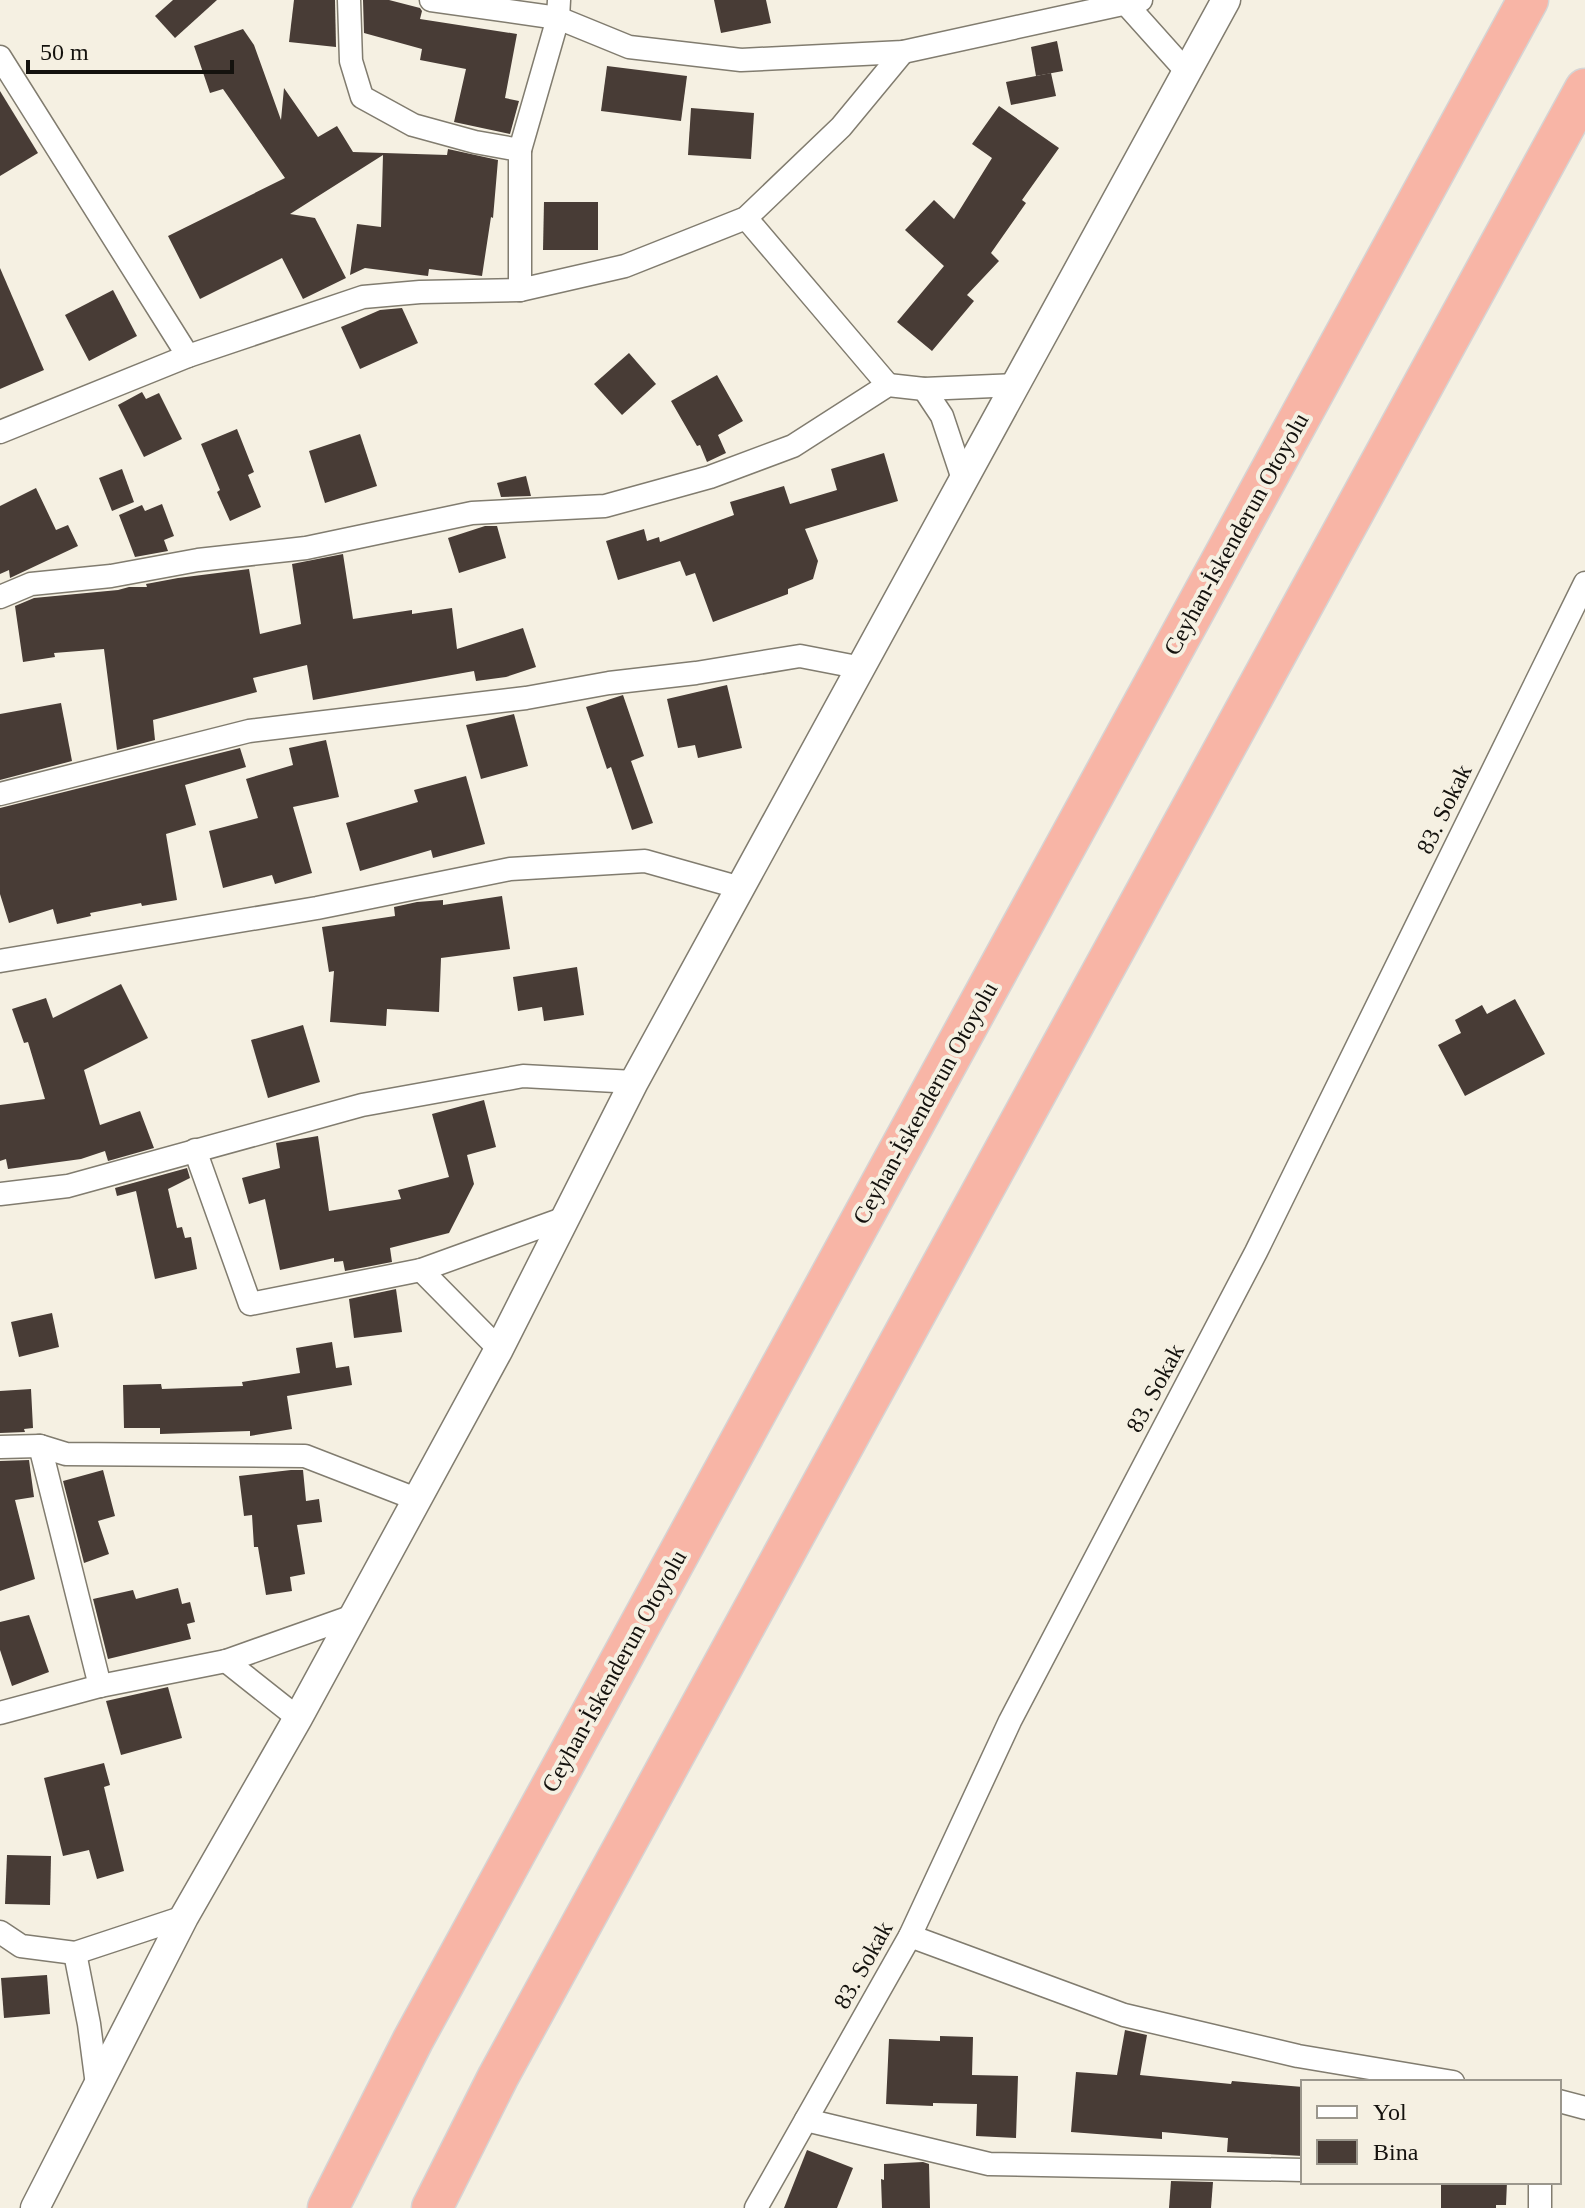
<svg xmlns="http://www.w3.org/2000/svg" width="1585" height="2208" viewBox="0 0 1585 2208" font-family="Georgia,serif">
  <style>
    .building { fill: #483c36 }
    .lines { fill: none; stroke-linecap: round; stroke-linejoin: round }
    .minor-casing { stroke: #817c6f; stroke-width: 25 }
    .tertiary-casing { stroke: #817c6f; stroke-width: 31 }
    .motorway-casing { stroke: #d5d4d4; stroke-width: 43 }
    .minor { stroke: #fff; stroke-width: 22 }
    .tertiary { stroke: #fff; stroke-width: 28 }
    .motorway { stroke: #f8b5a6; stroke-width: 40 }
    .labels { text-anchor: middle; stroke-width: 8; stroke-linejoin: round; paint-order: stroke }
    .street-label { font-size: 24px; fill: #14120e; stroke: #f5f0e2 }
  </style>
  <rect width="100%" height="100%" fill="#f5f0e2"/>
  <!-- building -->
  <g class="building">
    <path d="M173,0h44l-42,38 -20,-22z"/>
    <path d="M294,0h41l1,47 -47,-5z"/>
    <path d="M363,0h26l31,8 2,3 -2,8 97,15 -12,64 14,3 -9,33 -56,-12 12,-53 -46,-9 2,-11 -58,-16z"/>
    <path d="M714,0h52l5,23 -50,10z"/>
    <path d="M243,29l11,16 27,75 3,-32 34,49 19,-11 16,26 94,3 1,-6 50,11 -5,58 -2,-1 -9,59 -53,-7 -1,7 -63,-8 -15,7 7,-51 24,3 2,-72 -93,59 25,4 31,60 -43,21 -21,-41 -82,41 -32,-63 117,-58 -62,-89 -13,4 -16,-47z"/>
    <path d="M1057,41l6,30 -27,5 -5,-29z"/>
    <path d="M607,66l80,10 -6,45 -80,-10z"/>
    <path d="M1051,73l5,23 -45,9 -5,-23z"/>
    <path d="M0,91l38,62 -38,23z"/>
    <path d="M999,106l60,42 -37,52 4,3 -35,50 8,8 -32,34 7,6 -42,50 -35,-29 47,-56 -39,-36 29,-30 20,19 38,-61 -20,-14z"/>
    <path d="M691,108l63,5 -3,46 -63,-4z"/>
    <path d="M544,202h54v48h-55z"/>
    <path d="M0,268l44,102 -44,19z"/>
    <path d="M113,290l24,46 -48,25 -24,-46z"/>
    <path d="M402,308l16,35 -58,26 -19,-42 39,-17z"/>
    <path d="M629,353l27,31 -34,31 -28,-31z"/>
    <path d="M717,375l26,46 -25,14 8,18 -19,9 -7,-17 -3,1 -26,-45z"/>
    <path d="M142,392l4,7 13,-6 23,46 -38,18 -26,-52z"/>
    <path d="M237,429l17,43 -6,3 13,32 -31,14 -13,-29 3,-2 -19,-46z"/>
    <path d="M360,434l17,52 -52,17 -16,-52z"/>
    <path d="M884,453l14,48 -93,28 13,32 -5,18 -25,10v5l-75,28 -18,-49 -9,3 -6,-15 -62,19 -12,-39 38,-12 3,12 12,-4 1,5 74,-27 -4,-13 54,-16 6,18 47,-14 -6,-21z"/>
    <path d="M122,469l12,33 -22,9 -13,-33z"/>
    <path d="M526,476l5,20 -30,1 -4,-14z"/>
    <path d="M36,488l20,42 12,-5 10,21 -68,32 -1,-8 -9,4v-68z"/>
    <path d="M162,504l12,32 -10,4 4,11 -33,6 -16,-42 23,-10 3,6z"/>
    <path d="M485,526h12l9,32 -47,15 -11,-35z"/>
    <path d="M343,554l10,65 59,-9v4l40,-6 5,41 66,-21 13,39 -30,10 -30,4 -2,-10 -161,29 -6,-35 -54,13 4,14 -104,28 2,20 -38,10 -13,-101 -50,4 1,4 -32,5 -8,-56 19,-8 84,-8 11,-3h18l-1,-3 32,-6 71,-9 11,65 41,-10 -9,-60z"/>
    <path d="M727,685l15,63 -44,10 -3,-13 -17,3 -11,-49z"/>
    <path d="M623,695l21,61 -13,5 22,62 -21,7 -21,-63 -4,2 -21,-62z"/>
    <path d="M61,703l11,58 -72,19v-66z"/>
    <path d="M514,714l14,52 -47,13 -15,-54z"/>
    <path d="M326,740l13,57 -46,10 19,66 -37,11 -3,-9 -49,13 -14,-57 49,-13 -12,-39 47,-14 -4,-17z"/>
    <path d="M240,748l6,19 -61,18 11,40 -30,9 11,66 -35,6 -1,-3 -51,10 1,3 -34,8 -4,-15 -44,14 -9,-29v-86z"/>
    <path d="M466,776l19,68 -52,14 -2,-8 -71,21 -14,-48 72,-21 -4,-12z"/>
    <path d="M502,896l8,53 -69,9 -2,54 -52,-3 -1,17 -56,-4 4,-51 -5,1 -7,-45 73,-11 -1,-9 23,-5 26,-2v5z"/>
    <path d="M577,967l7,48 -40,6 -2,-14 -24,4 -5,-34z"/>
    <path d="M121,984l27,54 -64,32 16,55 40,-14 14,37 -46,13 -3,-10 -24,8 -73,10 -2,-10 -6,2v-56l45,-6 -17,-57 -4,1 -12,-34 34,-11 7,20z"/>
    <path d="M1515,999l30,55 -80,42 -27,-51 23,-12 -6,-13 27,-15 5,9z"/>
    <path d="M303,1025l17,57 -52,16 -17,-58z"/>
    <path d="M484,1100l12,47 -29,8 7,29 -25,49 -59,15 2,14 -47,9 -2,-10 -9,1v-4l-54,12 -15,-71 -16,5 -7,-26 38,-10 -4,-25 42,-7 11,75 72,-12 -3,-9 51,-13 -17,-63z"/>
    <path d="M187,1168l3,10 -22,11 9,39 5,-1 3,11 6,-1 6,32 -42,10 -19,-88 -19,5 -2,-8z"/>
    <path d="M396,1289l6,43 -48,6 -5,-39z"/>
    <path d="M52,1313l7,34 -40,10 -8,-35z"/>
    <path d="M332,1342l4,26 13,-2 3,19 -65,11 5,33 -42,7v-5l-90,3v-6h-36l-1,-43 38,-1 1,5 81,-3 -1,-4 58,-9 -4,-25z"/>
    <path d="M31,1389l2,39 -9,1 1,3 -25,1v-42z"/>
    <path d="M29,1460l5,37 -19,3 20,79 -35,12v-130z"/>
    <path d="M103,1470l12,46 -17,5 11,33 -25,9 -21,-82z"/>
    <path d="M291,1470h12l3,31 13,-2 3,23 -25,3 8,49 -15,3 2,14 -26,4 -8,-48h-4l-2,-32 -8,1 -5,-40z"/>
    <path d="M178,1588l4,16 8,-2 5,20 -8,2 4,15 -83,20 -15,-60 40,-9 3,9z"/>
    <path d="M29,1615l20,57 -37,14 -12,-36v-28z"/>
    <path d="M168,1687l14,51 -61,17 -15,-54z"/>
    <path d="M104,1763l6,22 -6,2 20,84 -27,8 -8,-29 -26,6 -19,-78z"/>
    <path d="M7,1855l44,1 -1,49 -45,-1z"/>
    <path d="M47,1975l3,39 -46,4 -3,-40z"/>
    <path d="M1125,2030l22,5 -7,40 91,9 1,-3 71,6v69l-76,-4 1,-14 -66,-6v7l-91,-7 5,-60 41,3z"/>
    <path d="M940,2036l33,1 -1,38 46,1 -2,62 -40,-2 1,-32 -44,-1v3l-47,-2 3,-65 51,2z"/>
    <path d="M807,2150l46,18 -16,40h-53z"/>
    <path d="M923,2162l6,2 1,44h-48l-1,-29 3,1v-16z"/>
    <path d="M1171,2181l42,1 -2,26h-42z"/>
    <path d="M1441,2182h66l-1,23h-10v3h-55z"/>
  </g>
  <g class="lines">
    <!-- minor casing -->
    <g class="minor-casing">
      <g id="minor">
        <path d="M349,0l2,61 11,36 51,28 62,17 45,8v140"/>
        <path d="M431,0l127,18 71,29 112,13 162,-8 238,-52"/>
        <path d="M1126,0v4l61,68"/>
        <path d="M0,57l188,299"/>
        <path d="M520,150l38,-132 1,-18"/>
        <path d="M746,218l142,167"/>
        <path d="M924,389l18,27 22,66"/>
        <path d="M0,432l188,-76 175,-59 57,-5 100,-2 105,-24 121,-48 95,-91 62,-75"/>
        <path d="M0,597l31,-13 80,-8 87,-16 108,-12 166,-35 133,-7 105,-29 83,-31 95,-61 36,4 93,-4"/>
        <path d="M0,794l249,-63 277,-33 83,-15 87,-10 104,-17 62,12"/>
        <path d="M0,961l317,-53 193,-39 135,-8 96,27"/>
        <path d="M195,1150l55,154 171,-34 144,-52"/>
        <path d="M0,1194l68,-8 294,-81 161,-29 111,6"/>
        <path d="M421,1270l78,79"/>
        <path d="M40,1446l60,240"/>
        <path d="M0,1447l40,-1 26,8 239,2 111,43"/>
        <path d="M226,1661l72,57"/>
        <path d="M0,1713l100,-27 126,-25 127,-45"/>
        <path d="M0,1932l21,14 54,7 109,-36"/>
        <path d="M910,1936l214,79 174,41 155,26"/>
        <path d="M75,1953l14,71 8,61"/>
        <path d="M1559,2101l26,7"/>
        <path d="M806,2120l183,44 314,6"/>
        <path d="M756,2208l154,-272 100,-215 246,-469 329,-669"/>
        <path d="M1540,2208v-26"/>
      </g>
    </g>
    <!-- tertiary casing -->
    <g class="tertiary-casing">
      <path id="tertiary" d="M35,2208l149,-291 114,-199 201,-369 135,-267 592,-1082"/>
    </g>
    <!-- motorway casing -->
    <g class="motorway-casing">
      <g id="motorway">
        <path d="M328,2208l85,-168 1115,-2040"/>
        <path d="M432,2208l66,-131 1087,-1988"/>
      </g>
    </g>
    <!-- minor -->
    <use href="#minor" class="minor"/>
    <!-- tertiary -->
    <use href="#tertiary" class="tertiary"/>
    <!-- motorway -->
    <use href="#motorway" class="motorway"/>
  </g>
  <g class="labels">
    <!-- street labels -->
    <g class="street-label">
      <text transform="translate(1236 534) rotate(-61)" y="8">Ceyhan-İskenderun Otoyolu</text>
      <text transform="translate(1444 809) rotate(-64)" y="8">83. Sokak</text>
      <text transform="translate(925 1103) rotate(-61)" y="8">Ceyhan-İskenderun Otoyolu</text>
      <text transform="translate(1155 1388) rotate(-62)" y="8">83. Sokak</text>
      <text transform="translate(614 1671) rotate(-61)" y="8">Ceyhan-İskenderun Otoyolu</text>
      <text transform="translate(863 1965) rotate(-61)" y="8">83. Sokak</text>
    </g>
  </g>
  <!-- legend -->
  <rect x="1301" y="2080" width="260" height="104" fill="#f5f0e2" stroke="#9b978d" stroke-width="2"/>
  <rect x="1317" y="2106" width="40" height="12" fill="#ffffff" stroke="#9b978d" stroke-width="2"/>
  <text x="1373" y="2120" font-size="24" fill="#14120e">Yol</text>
  <rect x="1317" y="2140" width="40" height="24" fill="#483c36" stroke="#9b978d" stroke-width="2"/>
  <text x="1373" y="2160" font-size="24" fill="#14120e">Bina</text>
  <!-- scale -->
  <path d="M28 60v12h204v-12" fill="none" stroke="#14120e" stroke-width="4"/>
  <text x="40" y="60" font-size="24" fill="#14120e" stroke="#f5f0e2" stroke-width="6" paint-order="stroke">50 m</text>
</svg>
